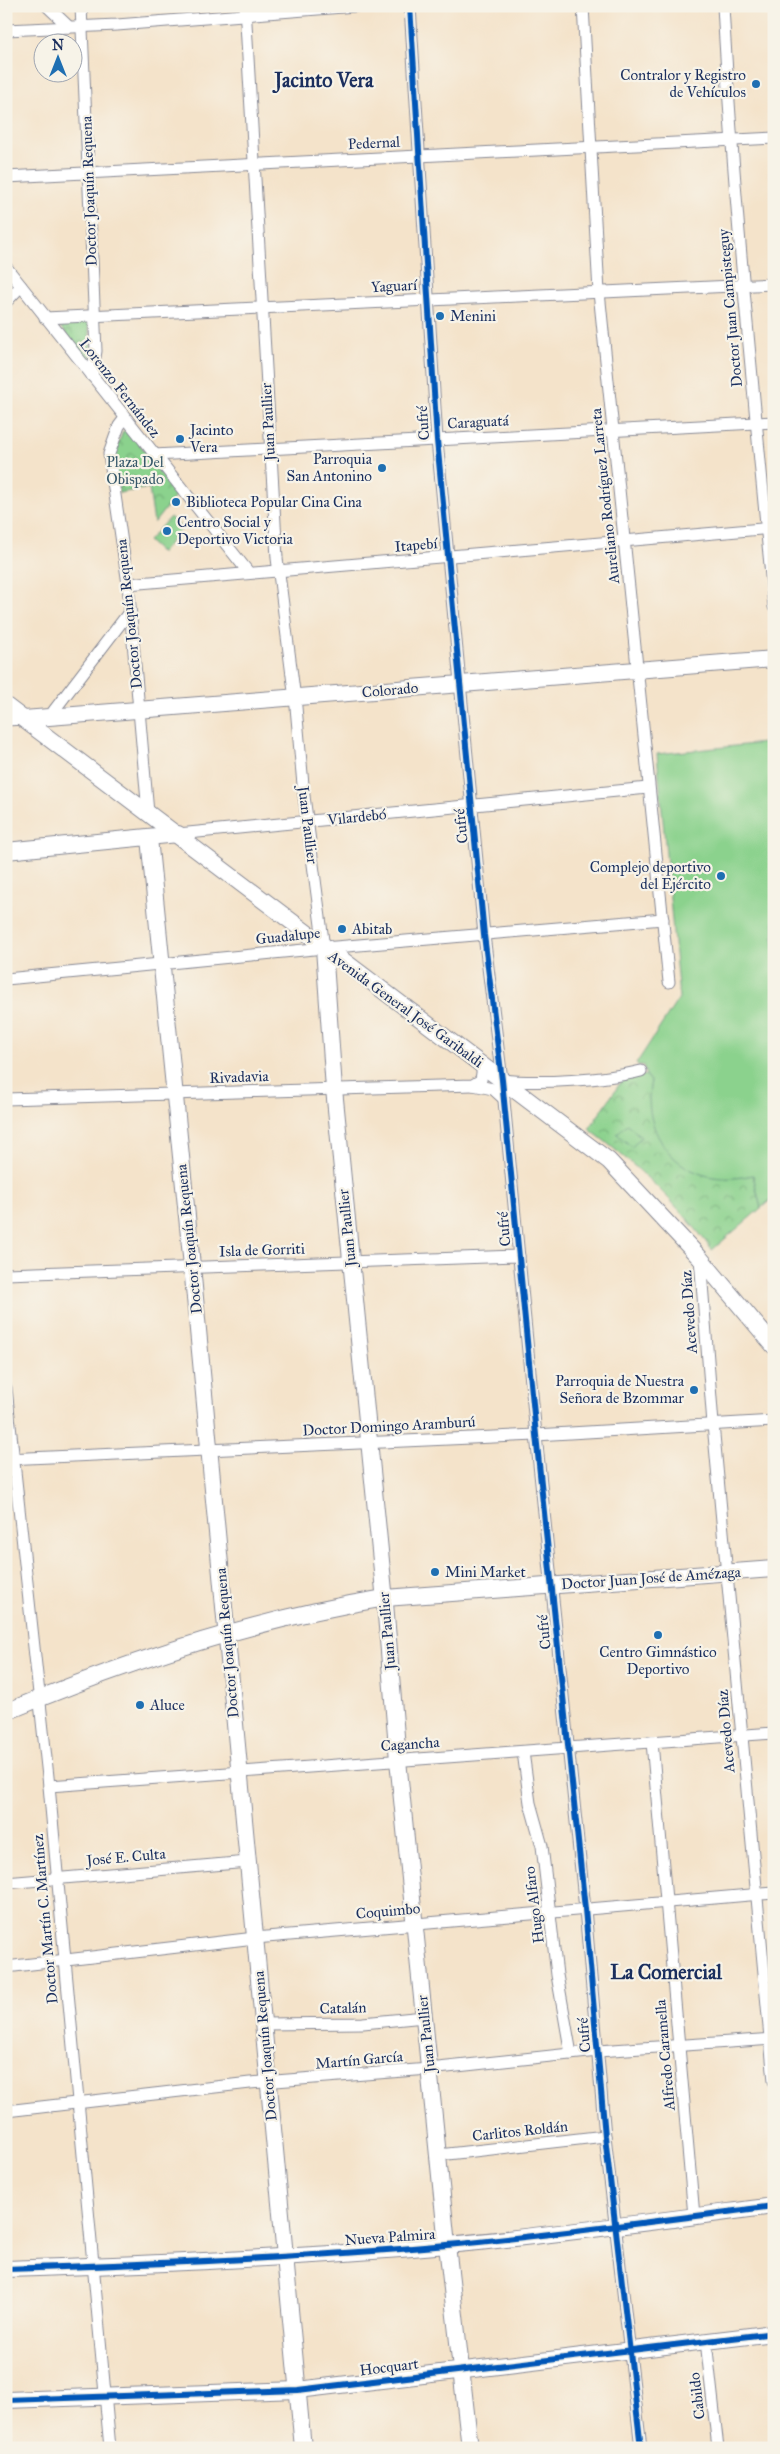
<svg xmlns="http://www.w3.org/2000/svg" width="780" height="2454" viewBox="0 0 780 2454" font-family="'IM FELL Great Primer',serif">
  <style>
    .park { fill: url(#park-crowns); stroke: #538076 }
    .garden { fill: #8bd28d; stroke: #538076 }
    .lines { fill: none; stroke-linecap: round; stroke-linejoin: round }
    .street-casing { stroke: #888994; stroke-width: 13 }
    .secondary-casing { stroke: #888994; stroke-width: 18 }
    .street { stroke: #fff; stroke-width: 11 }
    .secondary { stroke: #fff; stroke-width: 16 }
    .cycleway-casing { stroke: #f7f3e8; stroke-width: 9 }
    .cycleway { stroke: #0057b8; stroke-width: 6 }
    .poi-dot { fill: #1f6fb2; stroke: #f7f3e8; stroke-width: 2 }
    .labels { text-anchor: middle; stroke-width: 4.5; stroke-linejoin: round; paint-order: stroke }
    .poi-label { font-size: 15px; fill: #1b2f5e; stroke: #f7f3e8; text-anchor: start }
    .street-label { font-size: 15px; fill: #1b2f5e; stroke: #f7f3e8 }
    .park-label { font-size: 15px; fill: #37586a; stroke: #f7f3e8 }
    .district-label { font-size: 20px; font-weight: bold; fill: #1b2f5e; stroke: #f7f3e8 }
  </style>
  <defs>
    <pattern id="park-crowns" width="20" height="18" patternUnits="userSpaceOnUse" patternTransform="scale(1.25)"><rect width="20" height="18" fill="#8bd28d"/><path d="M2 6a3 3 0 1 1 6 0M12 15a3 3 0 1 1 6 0" fill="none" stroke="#71ab76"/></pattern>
  </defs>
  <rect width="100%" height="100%" fill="#f7f3e8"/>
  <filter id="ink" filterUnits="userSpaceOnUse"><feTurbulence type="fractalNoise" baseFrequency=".02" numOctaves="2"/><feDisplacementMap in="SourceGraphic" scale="10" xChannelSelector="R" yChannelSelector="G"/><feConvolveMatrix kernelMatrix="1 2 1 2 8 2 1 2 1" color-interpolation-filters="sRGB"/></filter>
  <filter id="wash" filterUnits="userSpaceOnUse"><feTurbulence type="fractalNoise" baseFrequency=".0096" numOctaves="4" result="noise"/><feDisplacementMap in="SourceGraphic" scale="20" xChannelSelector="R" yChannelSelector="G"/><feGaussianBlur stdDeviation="1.12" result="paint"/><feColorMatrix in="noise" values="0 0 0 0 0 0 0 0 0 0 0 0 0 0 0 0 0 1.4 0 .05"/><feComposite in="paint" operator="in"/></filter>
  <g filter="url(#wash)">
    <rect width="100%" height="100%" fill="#f4e3ca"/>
    <!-- park -->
    <g class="park">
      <path d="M88,321l4,35 -4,5 -29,-36 3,-3z"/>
      <path d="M123,431l8,1 46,62 -23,29 -5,-35 -30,5 -5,-37z"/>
      <path d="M646,1075l5,6c-3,17 -1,29 5,45 16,45 53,57 97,49l8,33 -49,42c-34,-47 -78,-87 -123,-121l34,-50z"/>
    </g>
    <!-- garden -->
    <g class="garden">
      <path d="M170,517l12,11 -21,25 -13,-12z"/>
      <path d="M774,742v455l-13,11 -8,-33c-10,2 -21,4 -31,3 -50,-3 -81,-50 -71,-97l-5,-6 -3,-10 -5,1 -2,-2 43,-66 -22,-244z"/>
      <path d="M627,1124l14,13 -9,10 -15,-13z"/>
    </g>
  </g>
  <g filter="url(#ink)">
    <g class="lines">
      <!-- street casing -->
      <g class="street-casing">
        <g id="street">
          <path d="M47,6l22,21"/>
          <path d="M81,6l15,345 -4,25"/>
          <path d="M245,6l32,552 19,149 8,89 20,152"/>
          <path d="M410,6l27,434 47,495 18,145 34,355 49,474 20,227 36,312"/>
          <path d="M583,6l16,286 70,690"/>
          <path d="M723,6c11,201 32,401 51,601"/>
          <path d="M6,30l111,-5 239,-19"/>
          <path d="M6,177l768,-39"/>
          <path d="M6,267l243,306"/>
          <path d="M6,302l15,-16"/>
          <path d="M45,318l729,-34"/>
          <path d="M125,418l-6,8 -10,28 19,130 20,229"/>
          <path d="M154,455l620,-33"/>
          <path d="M128,584l646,-56"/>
          <path d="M49,717l81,-106"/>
          <path d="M6,720l18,-1"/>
          <path d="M178,834l470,-46"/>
          <path d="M6,979l318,-31 339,-29"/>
          <path d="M502,1080c37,4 103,0 139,-9"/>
          <path d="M473,1085l20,4 11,10"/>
          <path d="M6,1099l467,-14 8,-5 2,-14"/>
          <path d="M700,1258l13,166 61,657"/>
          <path d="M6,1274l513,-18"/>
          <path d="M6,1388l43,398 61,662"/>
          <path d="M6,1459l530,-24 238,-14"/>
          <path d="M652,1742l42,474"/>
          <path d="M523,1752l7,51 12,43 15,129 14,79"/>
          <path d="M49,1786l725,-53"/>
          <path d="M6,1883l242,-21"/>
          <path d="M6,1967l249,-29 519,-45"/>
          <path d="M263,2024l100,-1 61,-6"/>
          <path d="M6,2111l244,-28 179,-14 169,-18 176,-12"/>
          <path d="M439,2155l166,-19"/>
          <path d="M706,2341l12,107"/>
        </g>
      </g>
      <!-- secondary casing -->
      <g class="secondary-casing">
        <g id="secondary">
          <path d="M6,706l603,455 91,97 74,88"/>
          <path d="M24,719l750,-60"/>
          <path d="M149,838l43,428 111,1182"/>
          <path d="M6,851l172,-17"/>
          <path d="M324,948l10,141 50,502 14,169 49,485 23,203"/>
          <path d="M6,1712c122,-51 249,-93 379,-114l389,-29"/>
          <path d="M6,2269c147,-5 294,-11 441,-24 109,-10 218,-25 327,-39"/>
          <path d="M6,2400l292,-10 476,-57"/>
        </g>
      </g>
      <!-- street -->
      <use href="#street" class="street"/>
      <!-- secondary -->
      <use href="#secondary" class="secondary"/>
      <!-- cycleway casing -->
      <g class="cycleway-casing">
        <g id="cycleway">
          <path d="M410,6l27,434 47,495 18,145 34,355 49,474 20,227 36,312"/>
          <path d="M6,2269c147,-5 294,-11 441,-24 109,-10 218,-25 327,-39"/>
          <path d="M6,2400l292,-10 476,-57"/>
        </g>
      </g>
      <!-- cycleway -->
      <use href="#cycleway" class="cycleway"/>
    </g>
  </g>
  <!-- markers -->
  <g class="poi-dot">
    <circle cx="756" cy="84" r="5"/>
    <circle cx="440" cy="316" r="5"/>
    <circle cx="180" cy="439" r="5"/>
    <circle cx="382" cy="468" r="5"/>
    <circle cx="176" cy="502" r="5"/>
    <circle cx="167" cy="531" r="5"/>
    <circle cx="721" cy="876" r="5"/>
    <circle cx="342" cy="929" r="5"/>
    <circle cx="694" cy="1390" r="5"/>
    <circle cx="435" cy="1572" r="5"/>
    <circle cx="658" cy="1635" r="5"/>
    <circle cx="140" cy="1705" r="5"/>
  </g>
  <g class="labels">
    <!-- poi labels -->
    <g class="poi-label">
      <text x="746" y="80" text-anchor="end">Contralor y Registro<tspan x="746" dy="17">de Vehículos</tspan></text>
      <text x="450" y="321">Menini</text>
      <text x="190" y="435">Jacinto<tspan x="190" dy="17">Vera</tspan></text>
      <text x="372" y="464" text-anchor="end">Parroquia<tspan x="372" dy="17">San Antonino</tspan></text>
      <text x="186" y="507">Biblioteca Popular Cina Cina</text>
      <text x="177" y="527">Centro Social y<tspan x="177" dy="17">Deportivo Victoria</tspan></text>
      <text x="711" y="872" text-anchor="end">Complejo deportivo<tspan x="711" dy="17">del Ejército</tspan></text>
      <text x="352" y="934">Abitab</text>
      <text x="684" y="1386" text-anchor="end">Parroquia de Nuestra<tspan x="684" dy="17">Señora de Bzommar</tspan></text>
      <text x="445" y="1577">Mini Market</text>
      <text x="658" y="1657" text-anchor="middle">Centro Gimnástico<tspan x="658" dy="17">Deportivo</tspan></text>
      <text x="150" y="1710">Aluce</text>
    </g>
    <!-- street labels -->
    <g class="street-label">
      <text transform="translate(374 143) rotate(-3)" y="5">Pedernal</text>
      <text transform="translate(89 191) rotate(-92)" y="5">Doctor Joaquín Requena</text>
      <text transform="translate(394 286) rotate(-3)" y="5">Yaguarí</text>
      <text transform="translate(730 308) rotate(-95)" y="5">Doctor Juan Campisteguy</text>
      <text transform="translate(120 388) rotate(52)" y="5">Lorenzo Fernández</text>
      <text transform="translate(268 422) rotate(-93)" y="5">Juan Paullier</text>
      <text transform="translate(478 422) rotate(-3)" y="5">Caraguatá</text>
      <text transform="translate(423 423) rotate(-94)" y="5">Cufré</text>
      <text transform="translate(605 496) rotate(-96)" y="5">Aureliano Rodríguez Larreta</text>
      <text transform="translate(416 545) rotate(-5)" y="5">Itapebí</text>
      <text transform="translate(129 614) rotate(-96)" y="5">Doctor Joaquín Requena</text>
      <text transform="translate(390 690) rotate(-5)" y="5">Colorado</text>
      <text transform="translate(357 817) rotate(-6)" y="5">Vilardebó</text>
      <text transform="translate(308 825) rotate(83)" y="5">Juan Paullier</text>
      <text transform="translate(461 826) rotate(-96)" y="5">Cufré</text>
      <text transform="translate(288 936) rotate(-6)" y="5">Guadalupe</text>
      <text transform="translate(406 1009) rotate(36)" y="5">Avenida General José Garibaldi</text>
      <text transform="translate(239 1077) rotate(-2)" y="5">Rivadavia</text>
      <text transform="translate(347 1228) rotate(-96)" y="5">Juan Paullier</text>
      <text transform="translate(504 1229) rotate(-95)" y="5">Cufré</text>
      <text transform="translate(189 1239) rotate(-96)" y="5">Doctor Joaquín Requena</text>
      <text transform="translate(262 1250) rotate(-2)" y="5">Isla de Gorriti</text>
      <text transform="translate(689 1312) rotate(-94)" y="5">Acevedo Díaz</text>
      <text transform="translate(389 1426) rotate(-3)" y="5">Doctor Domingo Aramburú</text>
      <text transform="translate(651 1578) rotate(-4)" y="5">Doctor Juan José de Amézaga</text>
      <text transform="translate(387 1631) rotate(-95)" y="5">Juan Paullier</text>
      <text transform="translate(544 1632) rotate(-96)" y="5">Cufré</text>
      <text transform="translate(227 1643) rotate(-95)" y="5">Doctor Joaquín Requena</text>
      <text transform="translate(726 1731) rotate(-95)" y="5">Acevedo Díaz</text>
      <text transform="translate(410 1744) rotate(-4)" y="5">Cagancha</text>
      <text transform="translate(126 1857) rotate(-5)" y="5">José E. Culta</text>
      <text transform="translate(534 1905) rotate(-97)" y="5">Hugo Alfaro</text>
      <text transform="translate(388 1911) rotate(-5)" y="5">Coquimbo</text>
      <text transform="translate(45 1919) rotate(-95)" y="5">Doctor Martín C. Martínez</text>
      <text transform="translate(343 2008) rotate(-2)" y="5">Catalán</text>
      <text transform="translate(426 2034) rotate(-96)" y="5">Juan Paullier</text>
      <text transform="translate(584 2035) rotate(-95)" y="5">Cufré</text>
      <text transform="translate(265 2046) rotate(-95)" y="5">Doctor Joaquín Requena</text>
      <text transform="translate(665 2055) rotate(-95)" y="5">Alfredo Caramella</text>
      <text transform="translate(359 2060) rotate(-5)" y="5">Martín García</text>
      <text transform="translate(520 2131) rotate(-6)" y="5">Carlitos Roldán</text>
      <text transform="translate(390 2237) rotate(-4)" y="5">Nueva Palmira</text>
      <text transform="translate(389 2367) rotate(-7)" y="5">Hocquart</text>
      <text transform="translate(697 2396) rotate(-97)" y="5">Cabildo</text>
    </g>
    <!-- park labels -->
    <g class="park-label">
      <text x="135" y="467">Plaza Del<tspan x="135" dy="17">Obispado</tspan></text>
    </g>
    <!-- district labels -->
    <g class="district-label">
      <text x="324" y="87">Jacinto Vera</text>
      <text x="666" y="1979">La Comercial</text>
    </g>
  </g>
  <!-- margin -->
  <rect width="780" height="2454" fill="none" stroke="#f7f3e8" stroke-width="25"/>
  <!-- north arrow -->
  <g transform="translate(58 58)"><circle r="24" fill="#f7f3e8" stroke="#9fa5b1"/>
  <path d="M0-4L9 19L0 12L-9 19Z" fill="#1f6fb2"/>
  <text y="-8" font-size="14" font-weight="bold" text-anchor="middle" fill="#1b2f5e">N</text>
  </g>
</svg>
